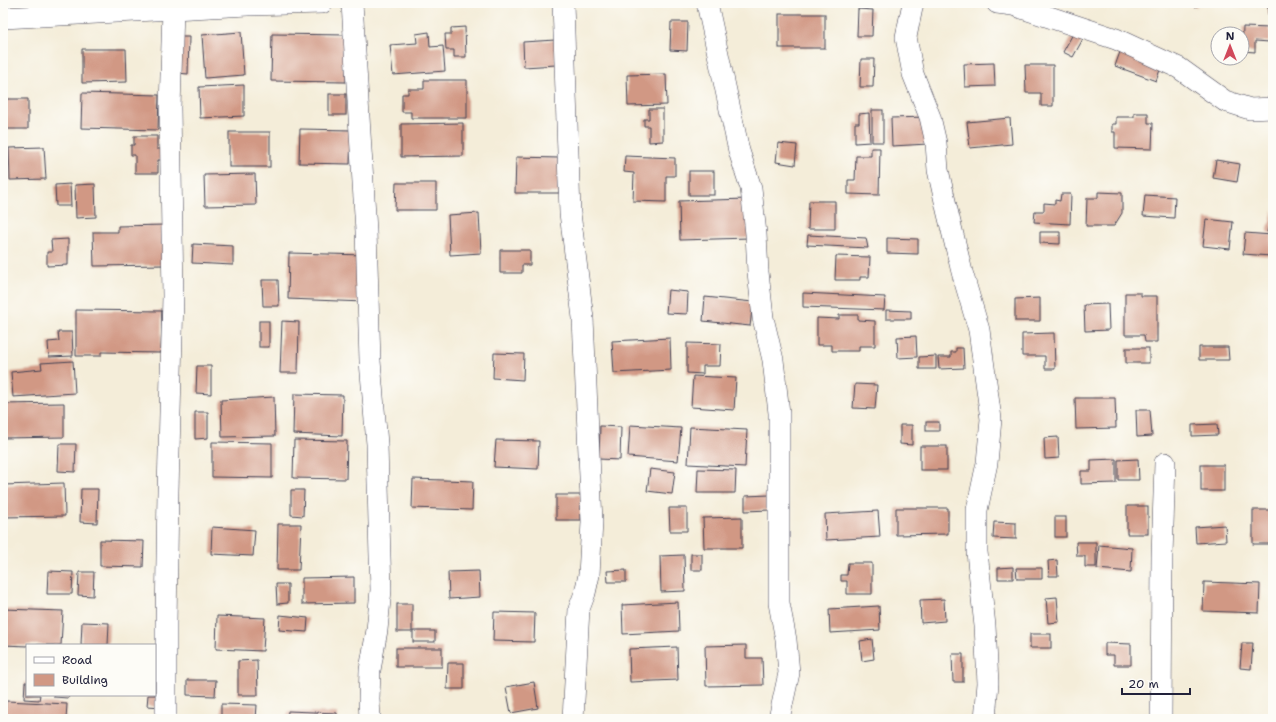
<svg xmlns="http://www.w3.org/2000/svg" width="1276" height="722" viewBox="0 0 1276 722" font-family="'Shantell Sans',sans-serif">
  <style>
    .building { fill: #d19884 }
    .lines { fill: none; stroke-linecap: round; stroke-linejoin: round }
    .minor-casing { stroke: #424053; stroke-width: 22 }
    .minor { stroke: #fff; stroke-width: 21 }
  </style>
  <rect width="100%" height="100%" fill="#fdfcf7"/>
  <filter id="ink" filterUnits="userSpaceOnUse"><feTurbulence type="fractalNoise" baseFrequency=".025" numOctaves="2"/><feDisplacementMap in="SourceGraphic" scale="8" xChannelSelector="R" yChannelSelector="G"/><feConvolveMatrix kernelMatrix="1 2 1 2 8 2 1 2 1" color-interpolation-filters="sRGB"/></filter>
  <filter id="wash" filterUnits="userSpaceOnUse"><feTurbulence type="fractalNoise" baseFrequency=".012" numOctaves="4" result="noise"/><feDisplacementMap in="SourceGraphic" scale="16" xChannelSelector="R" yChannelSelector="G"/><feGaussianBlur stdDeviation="0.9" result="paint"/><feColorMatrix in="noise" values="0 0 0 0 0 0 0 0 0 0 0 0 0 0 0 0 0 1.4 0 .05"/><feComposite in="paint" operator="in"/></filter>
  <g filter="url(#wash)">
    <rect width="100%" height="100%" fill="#f4edd9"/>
    <g id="blocks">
      <!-- building -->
      <g class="building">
        <path d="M1112,3h28v2l-28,-1z"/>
        <path d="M1187,3h11l-2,4z"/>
        <rect x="1268" y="3" width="5" height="11"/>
        <path d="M858,9l15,1 -1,26h-15z"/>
        <rect x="779" y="14" width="46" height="34"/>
        <path d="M671,22h17l-1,29 -17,-1z"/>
        <path d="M465,27l1,30h-12v-7h-8l-1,-16h6v-6z"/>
        <path d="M1243,27l27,1v14l-15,-1v11l-13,-1z"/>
        <path d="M241,32l3,43 -39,3 -3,-43z"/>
        <path d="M429,32l1,15 13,-1 2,25 -52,4 -3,-30 27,-2 -1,-9z"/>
        <path d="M1074,32l10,5 -11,20 -10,-5z"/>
        <path d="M272,34l75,1 -1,47 -75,-1z"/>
        <path d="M177,37h12l-1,37 -11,-1z"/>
        <path d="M555,40l1,25 -32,2 -1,-25z"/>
        <path d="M82,49h44l1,33 -45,1z"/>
        <path d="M1120,52l41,15 -5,14 -41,-15z"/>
        <path d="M861,59h13l-1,28h-13z"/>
        <path d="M994,63l1,23 -30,1 -1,-23z"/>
        <path d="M1025,65h28v41h-12v-13h-15z"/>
        <path d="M666,74l1,31 -39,1 -1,-31z"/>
        <path d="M424,80h43v38h-56v-6h-9v-18h6v-5h16z"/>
        <path d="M244,85v31l-44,2 -1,-31z"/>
        <path d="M82,93l77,2 -1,35 -77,-2z"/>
        <rect x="329" y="94" width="17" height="21"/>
        <path d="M6,99h22v30h-21v-8h-4v-10h3z"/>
        <path d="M649,109h14v32l-14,1v-16h-5v-7h5z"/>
        <rect x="872" y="110" width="11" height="32"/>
        <path d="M869,113l1,29 -15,1v-20h4v-9z"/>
        <path d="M1134,113h14v10h5l-1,26 -37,-1v-16h-3v-8h4v-7h18z"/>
        <path d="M927,117l1,27 -36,2 -1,-28z"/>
        <path d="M1010,118l2,26 -42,4 -3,-26z"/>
        <path d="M463,123v33l-62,1v-33z"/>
        <path d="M300,129l51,1 -1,34 -51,-1z"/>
        <rect x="229" y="132" width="41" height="35"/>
        <path d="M134,136h23v13h6v11h-5v13h-23v-18h-4v-10h3z"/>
        <path d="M778,143l19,2 -2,20 -19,-3z"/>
        <path d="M44,147l2,32 -36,1 -1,-32z"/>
        <path d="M871,148h9l-1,47 -31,-1v-14h7l1,-24h15z"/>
        <path d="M625,156l50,2v18h-9v26l-33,-1 1,-28 -10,-1z"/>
        <path d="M516,157l43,1v35h-44z"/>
        <path d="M1216,160l24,4 -3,18 -24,-4z"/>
        <rect x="689" y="171" width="25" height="24"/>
        <path d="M255,174l1,31 -51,1 -1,-31z"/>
        <path d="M396,183h40v27h-41z"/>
        <path d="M70,184l1,22h-15l-1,-21z"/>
        <path d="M95,184l1,33 -20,1 -1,-33z"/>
        <path d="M1098,192l24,1v20l-8,13h-28l1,-28h11z"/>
        <path d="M1061,194h10l-1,30 -36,-2 1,-11h9v-8l11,1v-4l5,1z"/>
        <path d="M1145,195l30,2 -1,21 -31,-2z"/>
        <path d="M748,199l1,39 -69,2 -1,-39z"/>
        <path d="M809,201h26v28h-27z"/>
        <path d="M1273,210v24l-6,-2z"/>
        <path d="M479,213l2,40 -31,2 -2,-40z"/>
        <path d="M1206,219l27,3 -3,27 -27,-3z"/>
        <path d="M166,225v40l-72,1 -1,-34h25v-6z"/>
        <path d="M1040,232h20v12l-20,-1z"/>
        <path d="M1245,233l27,2 -1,21 -28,-2z"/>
        <path d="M808,235l58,3 2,10 -61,-3z"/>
        <path d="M887,238l31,1v15l-31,-1z"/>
        <path d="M68,239v26l-21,1v-14h5l-1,-12z"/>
        <path d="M193,244l40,2v19l-41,-2z"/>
        <path d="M500,250h30v15h-8v8h-22z"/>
        <path d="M289,253l77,2 -2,47 -76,-3z"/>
        <path d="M836,256l34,1 -1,20h-9v3h-25z"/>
        <path d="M262,280h16l1,26h-16z"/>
        <path d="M668,290l20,2 -1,22 -21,-1z"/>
        <path d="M803,293l82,4 -1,13 -81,-3z"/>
        <path d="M1125,293h16v3h16v46h-12l-1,-7h-19z"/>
        <path d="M705,297l48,5 -3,24 -47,-5z"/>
        <path d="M1040,298v23h-25v-22z"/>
        <path d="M1108,304l1,26 -24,1 -1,-26z"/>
        <path d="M76,310l86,1 -1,42 -60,-1v4h-25z"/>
        <path d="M886,310l25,1v8h-25z"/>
        <path d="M839,315h19v5l17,1v25h-16v5h-27v-6h-15v-27l22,1z"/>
        <rect x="259" y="321" width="10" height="26"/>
        <path d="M282,321l17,1 -1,51h-18z"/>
        <path d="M58,332h14l1,24 -24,1 -1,-15 11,-1z"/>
        <path d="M1054,333l1,36h-10v-13h-23v-22z"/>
        <path d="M916,336l1,21 -19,1 -1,-21z"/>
        <path d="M670,338l1,32 -57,3 -2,-32z"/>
        <path d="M687,343l34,1 -1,22h-17v8l-16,-1z"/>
        <path d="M1199,347h29l1,13h-30z"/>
        <path d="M956,348h7l1,20 -25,1 -1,-12h13v-5h5z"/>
        <rect x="1126" y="348" width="23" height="15"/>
        <path d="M494,353l30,1 -1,26 -30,-2z"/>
        <path d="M936,356v13h-17v-12z"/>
        <path d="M73,361l2,32 -62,4 -2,-25 31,-3 -1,-6z"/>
        <path d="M197,366h14v28l-15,-1z"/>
        <path d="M693,376l43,2 -2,32 -43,-3z"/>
        <path d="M855,384l22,1 -2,24 -22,-1z"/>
        <path d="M294,394l49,1 -1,41 -49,-2z"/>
        <path d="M274,397l1,39 -53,1 -1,-37z"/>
        <path d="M1075,398h40l1,30 -40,1z"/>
        <path d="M64,403v34l-61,1v-34z"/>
        <path d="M1136,410h14l2,26 -15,1z"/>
        <path d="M195,412h13v26l-13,1z"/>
        <rect x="926" y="422" width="13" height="9"/>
        <path d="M1217,424l1,11 -26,1v-11z"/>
        <path d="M630,425l51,3 -3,33 -50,-4z"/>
        <path d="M900,425h12v20l-12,-1z"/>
        <path d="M600,426l21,1 -1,33 -21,-1z"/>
        <path d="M690,427l57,3 -2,37 -57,-3z"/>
        <path d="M1058,437l1,21 -14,1 -1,-21z"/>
        <path d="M294,440l53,1 -1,38 -53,-1z"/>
        <path d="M496,440l43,1 -1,28 -44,-2z"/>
        <path d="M212,442l60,1v35l-60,-1z"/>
        <path d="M59,444h17l-1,28 -17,-1z"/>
        <rect x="920" y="446" width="27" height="24"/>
        <path d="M1116,459v24l-35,1v-13h10v-11z"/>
        <path d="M1138,459l1,21h-21v-20z"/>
        <rect x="1201" y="465" width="23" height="26"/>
        <path d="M650,469l25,3 -3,22 -25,-3z"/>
        <path d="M698,469l38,1 -1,23h-38z"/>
        <path d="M413,479l60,2 -1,29 -60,-2z"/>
        <path d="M64,483l1,33 -62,1v-32z"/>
        <path d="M81,489h17l-1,34 -17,-1z"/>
        <path d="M291,490h13l-1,26 -12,-1z"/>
        <rect x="556" y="495" width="25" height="25"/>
        <path d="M770,495v15l-25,1v-15z"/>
        <rect x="1127" y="506" width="21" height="28"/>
        <path d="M669,508h18v23h-17z"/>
        <path d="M896,508h52v26l-52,1z"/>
        <rect x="1253" y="510" width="20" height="34"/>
        <path d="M878,511l2,26 -54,3 -1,-26z"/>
        <path d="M742,517v31h-38l-1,-30z"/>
        <rect x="1055" y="517" width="11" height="20"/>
        <path d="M994,522l22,1v16l-23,-1z"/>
        <path d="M278,524h23l-2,46h-22z"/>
        <path d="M1225,525l1,16 -30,2 -1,-16z"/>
        <path d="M212,527l43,3 -2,26 -42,-2z"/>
        <path d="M100,540l44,1 -1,26 -43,-1z"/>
        <path d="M1076,542h20v25h-11v-11h-8z"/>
        <path d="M1099,545l33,3 -1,24 -34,-3z"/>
        <rect x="691" y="554" width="11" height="16"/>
        <path d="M684,555l1,36 -24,1 -1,-36z"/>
        <path d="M1057,560l1,16h-9l-1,-15z"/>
        <path d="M848,563h24v31h-25v-13h-6v-6h6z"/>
        <path d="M1013,567v12h-15v-11z"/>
        <path d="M1016,568h26v11h-25z"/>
        <path d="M626,570v12h-18l-1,-11z"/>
        <path d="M48,571l25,1 -1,22h-25z"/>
        <path d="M479,571l1,26 -31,2 -1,-27z"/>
        <path d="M79,572h15l-1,24 -15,-1z"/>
        <path d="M354,577v26l-52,1v-26z"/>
        <path d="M1204,582l56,2 -1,29 -56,-2z"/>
        <path d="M276,584h12v19l-11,1z"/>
        <path d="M1057,597l2,25 -11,1 -2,-25z"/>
        <path d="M944,599l1,22 -24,2 -1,-23z"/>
        <path d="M678,602l1,29 -56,3 -1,-29z"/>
        <rect x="397" y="604" width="15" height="28"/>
        <path d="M879,606l1,24 -50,3 -1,-24z"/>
        <path d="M3,609l60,2 -2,34h-34v1l-24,-1z"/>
        <path d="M494,612l41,1 -1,29 -41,-1z"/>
        <path d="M280,615l28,3 -1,14 -28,-2z"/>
        <path d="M217,616l48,2 -2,33 -47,-2z"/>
        <path d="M82,622l27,1 -1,22h-27z"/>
        <rect x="413" y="631" width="22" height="11"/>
        <rect x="1030" y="634" width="21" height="14"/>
        <path d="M872,639l2,20 -12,2 -2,-20z"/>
        <path d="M1105,643l26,1v21h-17v-10h-9z"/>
        <path d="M1242,643h11l-2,26 -11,-1z"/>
        <path d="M746,645v13h16l1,27 -57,1 -1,-40z"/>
        <path d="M677,647l1,33 -48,2 -1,-33z"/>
        <rect x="396" y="648" width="46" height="19"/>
        <path d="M952,654h11v28h-10z"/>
        <path d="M257,660l1,35h-20v-34z"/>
        <path d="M448,663h16v26h-17z"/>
        <path d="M155,668h8l-1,39 -15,-1 1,-11h7z"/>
        <path d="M187,680h29l-1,16 -28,-1z"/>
        <path d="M25,682h2v13h13l-1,5 -15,-1z"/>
        <path d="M534,682l4,26 -27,5 -5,-26z"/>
        <path d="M54,695h15l-1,3 -14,-1z"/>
        <path d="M6,701l61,3 -1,15h-61z"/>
        <path d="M221,704l36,1 -1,14h-35z"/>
        <path d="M288,711l49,2v6h-50z"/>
      </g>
    </g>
  </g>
  <g filter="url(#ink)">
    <use href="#blocks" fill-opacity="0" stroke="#424053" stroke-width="1"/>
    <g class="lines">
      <!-- minor casing -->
      <g class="minor-casing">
        <g id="minor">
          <path d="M352,3l14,228 4,130 7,83 2,79 2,67 -4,40 -7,40 -1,29 1,20"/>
          <path d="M563,3l7,210 13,105 9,204 -3,53 -4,18 -6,16 -6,110"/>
          <path d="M707,3l32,148 12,37 5,46 2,38 5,46 10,42 6,53v190l7,37 3,33 -10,46"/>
          <path d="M913,3l-7,34 7,37 17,43 6,26 2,27 9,40 15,62 17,58 12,89 -4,44 -10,47v42l8,74 3,57 -3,36"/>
          <path d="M997,3l16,2 103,34 63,29 46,33 25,8 23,-1"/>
          <path d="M3,18l245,-13 74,-2"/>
          <path d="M166,719v-95l2,-133 5,-195 -3,-188 3,-99"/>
          <path d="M1161,719l1,-163 3,-93"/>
        </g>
      </g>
      <!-- minor -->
      <use href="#minor" class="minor"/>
    </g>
  </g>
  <!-- margin -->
  <rect width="1276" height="722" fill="none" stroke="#fdfcf7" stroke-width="16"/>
  <!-- legend -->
  <rect x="26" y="644" width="130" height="52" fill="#fdfcf7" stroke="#a5a5ac"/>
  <rect x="34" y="657" width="20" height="6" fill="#ffffff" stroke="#a5a5ac"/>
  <text x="62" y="664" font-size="12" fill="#22223b">Road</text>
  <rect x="34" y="674" width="20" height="12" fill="#d19884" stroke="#a5a5ac"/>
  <text x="62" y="684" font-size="12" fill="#22223b">Building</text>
  <!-- north arrow -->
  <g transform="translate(1230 46)"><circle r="19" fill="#fdfcf7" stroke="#a5a5ac"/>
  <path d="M0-3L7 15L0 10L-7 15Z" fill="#d1495b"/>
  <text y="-6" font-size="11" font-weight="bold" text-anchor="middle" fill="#22223b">N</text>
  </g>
  <!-- scale -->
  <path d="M1122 688v6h68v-6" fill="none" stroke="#22223b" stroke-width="2"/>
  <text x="1128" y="688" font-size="12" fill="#22223b" stroke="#fdfcf7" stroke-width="3" paint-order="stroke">20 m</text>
</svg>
